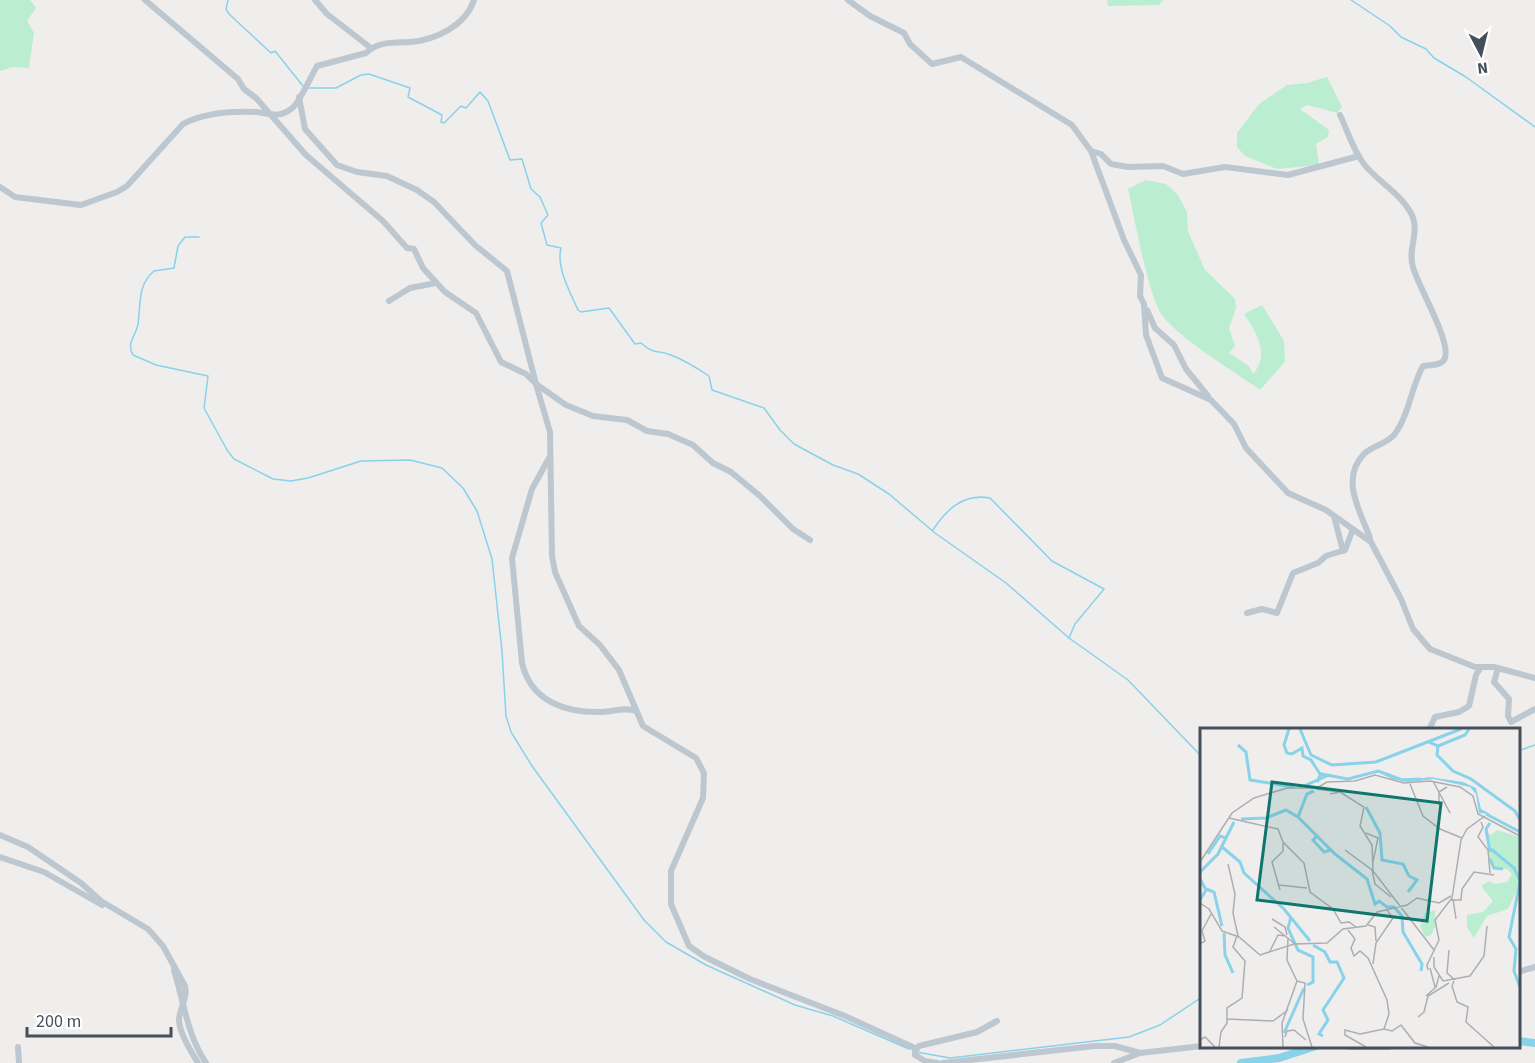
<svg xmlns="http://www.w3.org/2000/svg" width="1535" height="1063" viewBox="0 0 1535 1063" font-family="'Source Sans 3',sans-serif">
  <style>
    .green { fill: #bbeed1 }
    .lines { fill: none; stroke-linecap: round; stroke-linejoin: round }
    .stream { stroke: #88d2ea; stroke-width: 1.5 }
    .river { stroke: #88d2ea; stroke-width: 8 }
    .minor { stroke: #bdc7cf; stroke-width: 6 }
    .inset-river { fill: none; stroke: #88d2ea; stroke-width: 3 }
    .inset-road { fill: none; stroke: #acaeb2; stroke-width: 1.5 }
    .view { fill: #0f766e; fill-opacity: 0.15; stroke: #0f766e; stroke-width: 3 }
    .inset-edge { fill: none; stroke: #454f5a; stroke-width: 3 }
  </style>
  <rect width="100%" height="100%" fill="#f0eded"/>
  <!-- green -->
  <g class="green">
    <path d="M0,0h30l6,8 -9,13 7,12 -5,35 -16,-1 -13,4z"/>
    <path d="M1107,0h56l-4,5 -51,1z"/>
    <path d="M1327,77l15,30 -5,6 -30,-8 -7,4 29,21 -1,7 -12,7 3,21 -42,4 -32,-13 -8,-9v-14l22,-29 28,-19 20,-2z"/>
    <path d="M1146,180l20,4 12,11 9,17 1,19 17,39 30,29 1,9 -7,20 6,18 -6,7 20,13 4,8c17,-19 4,-41 -9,-60l18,-9 22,36 1,21 -25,28c-31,-22 -71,-45 -96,-72 -15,-17 -30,-103 -36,-129z"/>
  </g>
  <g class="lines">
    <!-- stream -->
    <g class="stream">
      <path d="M228,0l-2,9 3,5 42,39 4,-2 28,35"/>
      <path d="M1351,0l39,26 11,11 25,12 8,9 32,19 69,50"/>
      <path d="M307,88h29l25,-13 8,-1 41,14 -2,9 34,18 -1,7 3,1 17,-17 5,2 14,-16 8,9 22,59 12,-1 9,30 9,8 8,18 -7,8 6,22 14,3c-5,19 9,44 17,62l3,2 28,-4 26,36 6,-1c15,13 16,6 30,12 13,5 26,13 38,21l3,14 52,18 16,22 14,14 39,21 25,9 31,20 46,39 71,50 63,55 59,42 74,77"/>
      <path d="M199,237h-14l-7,9 -4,22 -20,3c-17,14 -13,34 -16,53 -2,12 -12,19 -5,31l23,10 52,11 -4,32 23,42 7,9 39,20 18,2 17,-3 53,-17 49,-1 32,8 21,20 14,23 15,48 10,92 4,65 5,16 21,34 112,154 22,22 40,23 89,40 38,11 76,33"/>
      <path d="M933,530c13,-20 30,-37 57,-32l62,63 52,28 -29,35 -6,14"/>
      <path d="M1518,751l17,-6"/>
      <path d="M916,1052l34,6 179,-21 31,-12 42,-28"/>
    </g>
    <!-- river -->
    <g class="river">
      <path d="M1518,1041l17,2"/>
      <path d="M1351,1046h37"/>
      <path d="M1241,1063l38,-5 37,-12"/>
    </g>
    <!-- minor -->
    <g class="minor">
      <path d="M145,0l93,79 6,10 12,9 50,57 77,66 24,27 7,1 9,19 22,24 31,21 25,49 25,12 10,10 14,48 2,124 3,16 24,54 21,19 19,25 24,56 53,32 8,15 -1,25 -32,73v33l18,42 16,11 45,22 95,37 72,33"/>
      <path d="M315,0l12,14 44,34"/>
      <path d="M848,0l22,16 34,17 6,11 22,20 29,-7 111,68 19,26 33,89 17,35 -1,21 4,8 2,31 16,43 49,22 23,24 12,24 42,45 38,17 45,32 30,57 12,30 17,20 45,18h19l41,11"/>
      <path d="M299,97l6,32 32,36 20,7 30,4 30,14 17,12 41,43 32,26 29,113 30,21 27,11 34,4 20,11 21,3 25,11 20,18 18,9 29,24 33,33 17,11"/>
      <path d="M1340,115c8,16 12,34 24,49 13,17 36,29 47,49 10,19 -4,35 2,54 4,18 41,78 31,93 -4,6 -15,5 -21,6 -12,21 -14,50 -29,69 -9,10 -23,11 -31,20 -23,25 -2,58 7,83"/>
      <path d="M1091,151l10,3 10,10 17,3 35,-1 20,8 42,-7 63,8 71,-19"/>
      <path d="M0,187l15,10 66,8 36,-13 10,-6 56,-62c20,-11 49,-13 73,-12 14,1 21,7 35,-3 8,-5 20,-33 26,-43l49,-13c12,-12 28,-10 44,-11 26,-2 56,-17 64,-42"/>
      <path d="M389,301l21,-13 26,-5"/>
      <path d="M1147,310l8,18 19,17 12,24 22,27"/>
      <path d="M549,458l-17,31 -20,69 10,105c9,39 44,50 81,49 11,-1 23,-5 33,-1"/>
      <path d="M1334,516l9,35"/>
      <path d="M1247,613l15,-4 15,4 16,-40 25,-10 8,-7 19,-6 8,-21"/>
      <path d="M1498,668l-4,14 15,17 -1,17 3,6 24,-13"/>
      <path d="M1429,730l6,-13 24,-5 10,-6 7,-31 5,-8"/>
      <path d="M0,835l28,12 53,36 20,18 47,28 15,17 22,40c3,12 -5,21 -6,33 0,14 12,32 19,44"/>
      <path d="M0,857l44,15 58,33"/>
      <path d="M174,970c10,32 13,65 32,93"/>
      <path d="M1518,972l17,-5"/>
      <path d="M18,1047l1,16"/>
      <path d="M938,1063l-13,-2 -10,-6v-5l4,-4 58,-14 20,-11"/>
      <path d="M943,1063l152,-17h20l25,7"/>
      <path d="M1114,1063l26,-10 62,-7"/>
    </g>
  </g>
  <!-- overview -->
  <g transform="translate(1200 728)">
    <rect width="320" height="320" fill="#f0eded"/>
    <path d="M297,102l23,7 -1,49 -11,23 -21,7 -13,22 -7,-11v-12l16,-3 10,-11 -12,-15 8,-5 5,3 13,-2 5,-8 -5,-5 -13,-1 -5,-10 1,-16 -4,-4 2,-5 3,2zM235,182l1,15 -5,10 -6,2 -5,-11 5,-13z" fill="#bbeed1"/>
    <path d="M188,45l21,8 20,-4 34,5 13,6 5,21 9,5 -11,-1 -3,-19 -6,-7 -36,-8 -26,3 -16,-3 -8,-4z" fill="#88d2ea"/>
    <path class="inset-river" d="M89,1l-5,16 3,8 5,1 10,-6 1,8 8,4 9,14M100,1l11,26 21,10 44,-3 85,-33M229,14l9,4 27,-11 4,-6M38,17l8,7 4,28 44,7M238,18l-1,9 16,16 18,8 44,32 5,9M201,52l20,-1M117,54l4,-8 27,5 30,-8 11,4M104,58l25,-11M166,79l14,26 2,27 21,4 6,12 8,4 -9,12M286,86l34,18M99,90l36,36 32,25 8,25 4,-3 8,6h7l8,9 1,16 19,32 -1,7M41,91l25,-1 20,-8 12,7 9,-23 7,-3M117,108l-4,4 11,12 6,-2M22,119l18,15 4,11 40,36 26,32M291,121l23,19 6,12M290,124l-4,-23 4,-6M8,126l12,-18 6,2M290,131l4,9 9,1M0,144l18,-18 16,-32M0,151l6,11 -6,10M320,154l-11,55 7,12 -2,22 6,16M6,161l8,3 8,34M91,189l-3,11 10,22 15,7v25l-6,3M24,205l1,22 8,18M113,217l12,7 5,10h7l7,16 -21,32 5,10 -9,14 4,2M84,305l20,-45"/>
    <path class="inset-road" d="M233,53l17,32M210,56l13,32 17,13 22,9M116,61l24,3 -10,2M140,64l24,15 -4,19 12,19 1,26 61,79M239,77v-13l8,-5M29,90l49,11 5,13 21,21 6,29 23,17 8,14 8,-1 7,5M281,94l2,5 -5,10 10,13 2,23M166,105l12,5 -5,24M145,122l27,20 3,14 16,13M0,134l32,-49 22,-15 33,-10h30l10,-6 28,-1 20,-6 29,8 26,-2 30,6 13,9 5,18 42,22M28,136l7,30 -2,19 5,23M79,157l28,3M80,162l-8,-28 11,-11v-8M253,171l3,20M251,172h10l1,-11 12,-17 20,3M0,175l9,6 13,22 17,6 21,18 34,-11 33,-1 16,-14 23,-3 11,-14 30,-7 10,-7 22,5 12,-7M72,191l13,8 2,8M168,197l7,2 1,14M74,199l21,17M148,202l7,9 -4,9 3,8 6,-5 8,7 19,42 2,14 -5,15 8,2 9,-6 14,18 13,4M0,216l5,-3 -3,-10 9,-17M249,222l-2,23 8,7M70,223l8,-16 8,1M234,229v10l9,14 27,-5 14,-20 3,-30M173,236l3,-21 17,-25 -6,-8M230,240l5,19M228,242l-1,-5 12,-25 -4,-20 17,-22 9,-58 6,-11 18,-13M97,253l8,2 -2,36 9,28M254,253l-2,5 5,16 11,5 -2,15 28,25M226,268l10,-9 3,-11M218,289l6,-5 4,-16 21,-13M27,291l46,2 15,-11M85,309l2,-6 7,-1 12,10M0,312l5,-3 10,10M19,319l2,-15 6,-9v-15l15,-10 3,-37 -12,-14 4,-11M83,319l-1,-24 15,-42 -10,-21 1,-22M166,319l-21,-12v-5l15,4 24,-5"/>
    <path class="view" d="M72,54l169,21 -14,118 -170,-21z"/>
    <rect width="320" height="320" class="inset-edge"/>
  </g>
  <!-- north arrow -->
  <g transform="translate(1481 54) rotate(173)" stroke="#ffffff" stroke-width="4.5" paint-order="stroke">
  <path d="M0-4.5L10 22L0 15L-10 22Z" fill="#454f5a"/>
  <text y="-9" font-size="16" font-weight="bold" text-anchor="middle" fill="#454f5a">N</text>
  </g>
  <!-- scale -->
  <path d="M27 1027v9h144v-9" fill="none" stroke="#454f5a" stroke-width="3"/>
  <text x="36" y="1027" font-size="18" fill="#454f5a" stroke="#ffffff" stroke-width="4.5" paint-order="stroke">200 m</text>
</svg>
